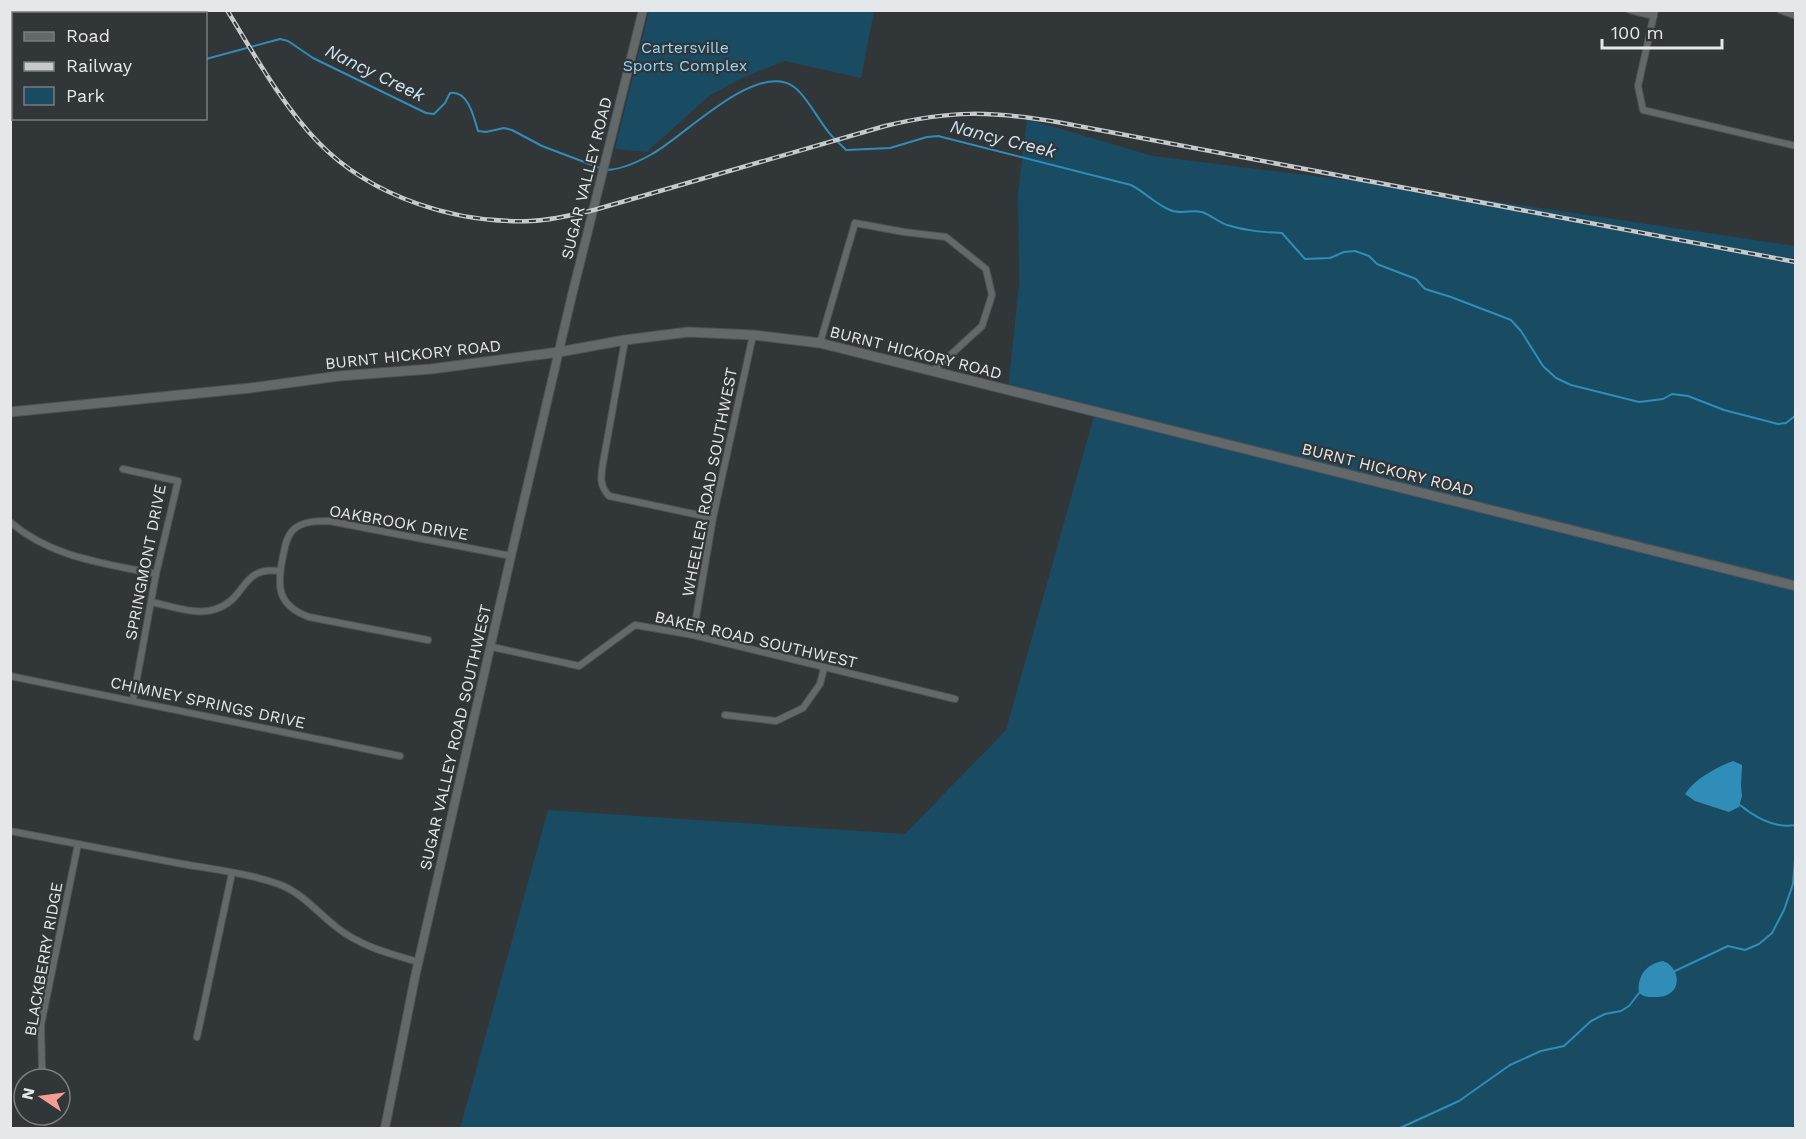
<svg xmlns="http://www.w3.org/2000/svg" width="1806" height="1139" viewBox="0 0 1806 1139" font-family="'Work Sans',sans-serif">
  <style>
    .green { fill: #194b63 }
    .water { fill: #308db8 }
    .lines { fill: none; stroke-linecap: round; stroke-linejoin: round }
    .stream { stroke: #308db8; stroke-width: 2 }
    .minor-casing { stroke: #4e5254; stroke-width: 8 }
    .tertiary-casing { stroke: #4e5254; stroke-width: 10 }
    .secondary-casing { stroke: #4e5254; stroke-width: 11 }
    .minor { stroke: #63686b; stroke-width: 6 }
    .tertiary { stroke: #63686b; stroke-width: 8 }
    .secondary { stroke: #63686b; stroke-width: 9 }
    .rail-casing { stroke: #c6cacc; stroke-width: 4.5 }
    .rail { stroke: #313638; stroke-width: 2; stroke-dasharray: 7; stroke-linecap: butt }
    .labels { text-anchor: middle; stroke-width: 4.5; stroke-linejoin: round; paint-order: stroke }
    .park-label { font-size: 16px; fill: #93d4f7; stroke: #313638 }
    .street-label { font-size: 16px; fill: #e5e8ea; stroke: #313638 }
    .water-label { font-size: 18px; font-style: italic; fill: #d1e5f1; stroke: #313638 }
  </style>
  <rect width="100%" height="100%" fill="#313638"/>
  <!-- green -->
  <g class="green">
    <path d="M649,11v-1l225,1 -13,67 -76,-17 -43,17 -33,18 -62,56 -32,-3z"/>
    <path d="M1027,119l126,37 226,28 416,62v882h-1335l88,-318 357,24 101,-104 89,-318 -87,-22 11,-105 -1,-92z"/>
  </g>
  <!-- water -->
  <g class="water">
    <path d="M1733,761l9,4 -1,21 1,10 -3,11 -10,5 -34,-11 -10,-7c11,-16 30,-26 48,-33z"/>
    <path d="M1663,961c15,5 20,27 4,34 -4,2 -10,2 -14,2 -6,0 -9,0 -14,-4 -2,-17 7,-29 24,-32z"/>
  </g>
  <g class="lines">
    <!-- stream -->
    <g class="stream">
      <path d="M206,59l74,-20 8,2 25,17 113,55 8,1 11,-11 5,-10c18,-3 24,24 28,38l8,1 18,-4 8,2 30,16 58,22"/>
      <path d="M10,115l4,-1"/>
      <path d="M605,170c17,0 33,-8 47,-16 32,-17 104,-94 142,-67 11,7 24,32 33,43 5,8 13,13 19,20l44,-2 37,-11 11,-1 193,49c14,7 24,19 39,25 11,5 22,-1 32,2 9,3 16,10 25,13 19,6 36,7 55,8l23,26 25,-1 14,-6 11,-1 14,5 8,8 39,15 9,10 26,8 60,23 10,11 22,35 13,12 15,7 68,17 24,-3 9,-5 16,2 36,14 54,14 8,-1 10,-8"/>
      <path d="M1740,805c16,13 35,24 56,20"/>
      <path d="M1675,971l53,-25 17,4 14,-6 13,-11 12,-23 9,-26 3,-36"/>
      <path d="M1400,1128l59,-27 51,-36 31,-14 23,-5 27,-25 14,-7 16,-3 8,-5 10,-13"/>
    </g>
    <!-- minor casing -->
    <g class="minor-casing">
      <g id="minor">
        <path d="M1630,10l24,6"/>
        <path d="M1655,10l-17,76 5,24 153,36"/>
        <path d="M1780,10l16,6"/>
        <path d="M625,340l-22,123c-2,13 -4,22 6,33l104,22"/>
        <path d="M820,343l35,-120 49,9 42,5 40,32 6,26 -10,31 -49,45"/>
        <path d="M123,469l55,12 -22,93 -23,126"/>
        <path d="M10,522c42,36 94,41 146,52"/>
        <path d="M151,602c20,4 46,14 65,7 32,-11 24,-43 64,-38"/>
        <path d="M693,635l20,-117 40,-183"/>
        <path d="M428,640l-119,-23c-33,-12 -32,-32 -26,-61 2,-9 3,-19 10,-26 9,-9 25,-9 36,-9l182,35"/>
        <path d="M492,647l87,19 56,-41 58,10 262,64"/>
        <path d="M10,676l390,80"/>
        <path d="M725,715l51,6 27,-13 17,-24 4,-16"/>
        <path d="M10,831c56,11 112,21 167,32 34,6 71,10 104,22 22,9 36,27 54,41 24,20 55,28 84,36"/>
        <path d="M197,1037l35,-164"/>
        <path d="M46,1079l-4,-11 -1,-43 37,-181"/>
      </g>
    </g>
    <!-- tertiary casing -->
    <g class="tertiary-casing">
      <path id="tertiary" d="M385,1128l30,-151 96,-421 61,-261 71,-285"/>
    </g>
    <!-- secondary casing -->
    <g class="secondary-casing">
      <path id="secondary" d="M10,412l240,-24 89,-12 92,-7 128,-17 66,-12 63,-8 65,3 67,8 976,243"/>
    </g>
    <!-- minor -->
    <use href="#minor" class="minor"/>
    <!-- tertiary -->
    <use href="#tertiary" class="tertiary"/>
    <!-- secondary -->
    <use href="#secondary" class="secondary"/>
    <!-- rail casing -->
    <g class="rail-casing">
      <path id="rail" d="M227,10c27,44 55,95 91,132 53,55 138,82 213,79 22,-1 42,-6 63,-11l291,-84c66,-16 106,-15 172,-4l739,140"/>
    </g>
    <!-- rail -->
    <use href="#rail" class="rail"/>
  </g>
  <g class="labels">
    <!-- park labels -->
    <g class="park-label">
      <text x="685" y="53">Cartersville<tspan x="685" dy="18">Sports Complex</tspan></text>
    </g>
    <!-- street labels -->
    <g class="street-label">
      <text transform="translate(586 178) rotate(-76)" y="6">SUGAR VALLEY ROAD</text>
      <text transform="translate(916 352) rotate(14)" y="6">BURNT HICKORY ROAD</text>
      <text transform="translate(413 354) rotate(-6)" y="6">BURNT HICKORY ROAD</text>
      <text transform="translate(1388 469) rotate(14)" y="6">BURNT HICKORY ROAD</text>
      <text transform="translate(709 482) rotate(-79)" y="6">WHEELER ROAD SOUTHWEST</text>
      <text transform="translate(399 522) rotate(10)" y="6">OAKBROOK DRIVE</text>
      <text transform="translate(145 562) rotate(-79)" y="6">SPRINGMONT DRIVE</text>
      <text transform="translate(756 639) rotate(13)" y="6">BAKER ROAD SOUTHWEST</text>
      <text transform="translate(208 702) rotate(12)" y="6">CHIMNEY SPRINGS DRIVE</text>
      <text transform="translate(455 737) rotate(-77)" y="6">SUGAR VALLEY ROAD SOUTHWEST</text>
      <text transform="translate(43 959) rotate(-80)" y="6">BLACKBERRY RIDGE</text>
    </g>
    <!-- water labels -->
    <g class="water-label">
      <text transform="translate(375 73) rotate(26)" y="6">Nancy Creek</text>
      <text transform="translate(1003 139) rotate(14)" y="6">Nancy Creek</text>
    </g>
  </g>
  <!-- border -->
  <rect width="1806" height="1139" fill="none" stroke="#e5e8ea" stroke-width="24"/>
  <!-- legend -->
  <rect x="12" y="12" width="195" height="108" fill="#313638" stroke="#797d7f" stroke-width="1.5"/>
  <rect x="24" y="32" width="30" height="9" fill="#63686b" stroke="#797d7f" stroke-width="1.5"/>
  <text x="66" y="42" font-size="18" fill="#e5e8ea">Road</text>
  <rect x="24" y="62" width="30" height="9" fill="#c6cacc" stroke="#797d7f" stroke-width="1.5"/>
  <text x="66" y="72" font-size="18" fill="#e5e8ea">Railway</text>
  <rect x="24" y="87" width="30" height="18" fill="#194b63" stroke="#797d7f" stroke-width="1.5"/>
  <text x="66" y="102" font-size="18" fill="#e5e8ea">Park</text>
  <!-- north arrow -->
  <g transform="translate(42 1097) rotate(283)"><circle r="28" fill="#313638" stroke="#797d7f" stroke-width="1.5"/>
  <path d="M0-4.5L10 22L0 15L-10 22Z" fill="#f59d8e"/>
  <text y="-9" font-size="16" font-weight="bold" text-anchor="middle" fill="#e5e8ea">N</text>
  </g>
  <!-- scale -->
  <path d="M1602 39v9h120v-9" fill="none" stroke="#e5e8ea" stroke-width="3"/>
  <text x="1611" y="39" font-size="18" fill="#e5e8ea" stroke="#313638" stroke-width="4.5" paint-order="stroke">100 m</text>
</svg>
